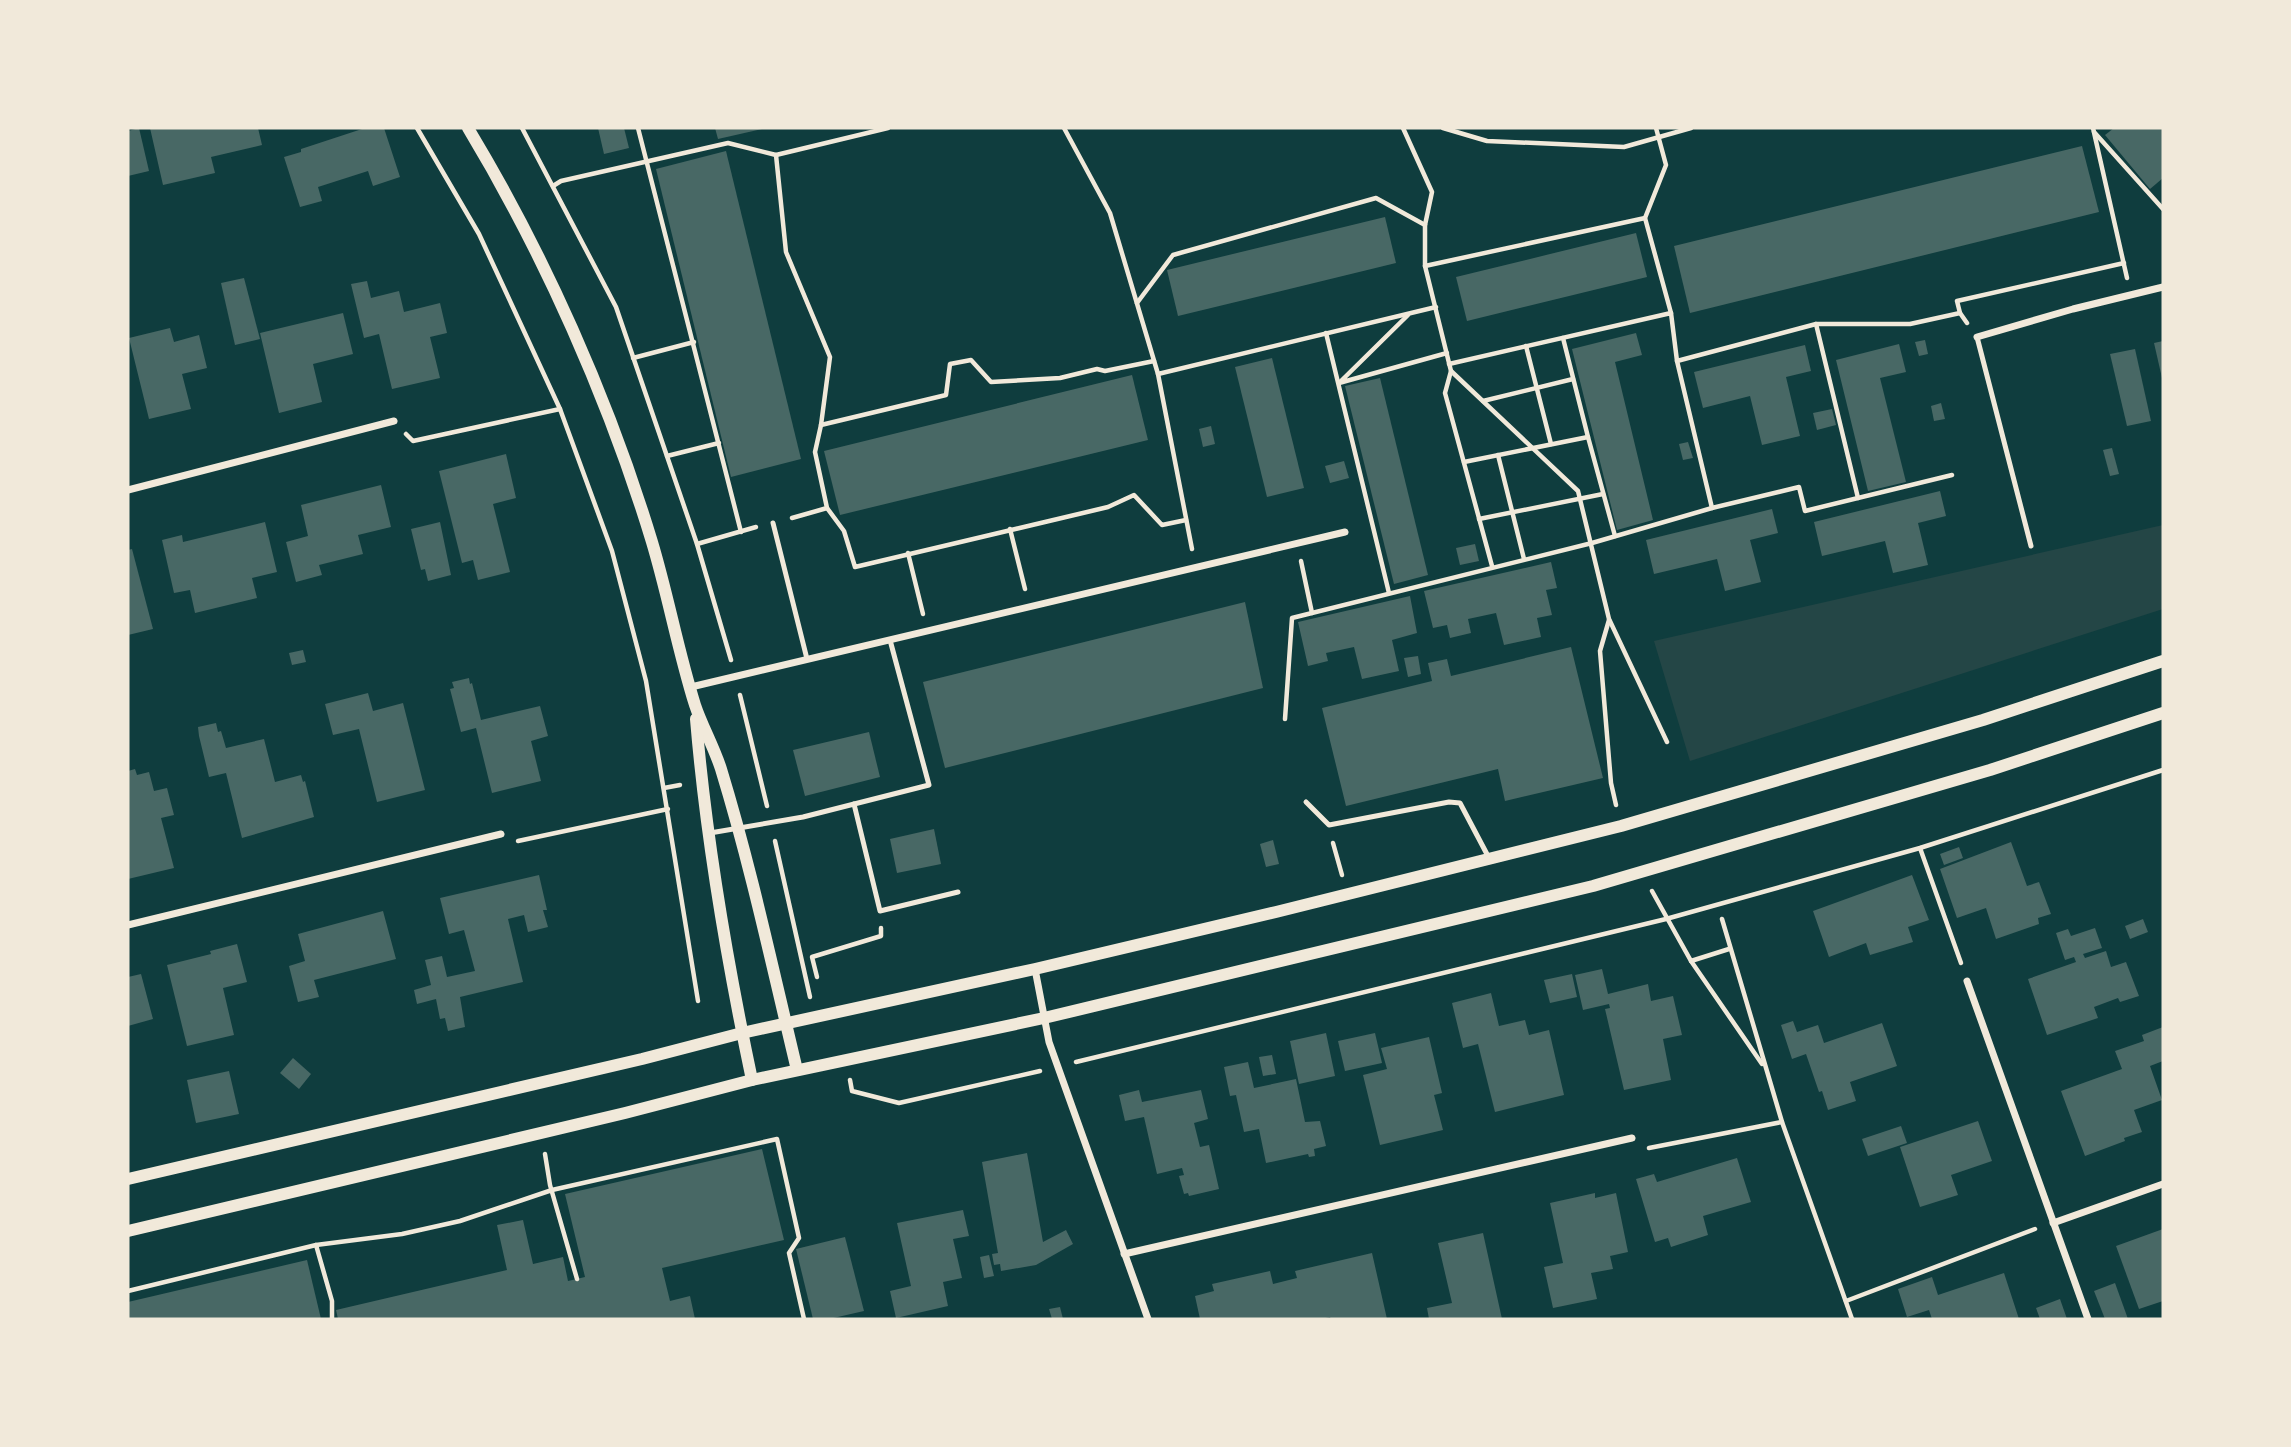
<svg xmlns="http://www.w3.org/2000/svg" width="2291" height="1447" viewBox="0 0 2291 1447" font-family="'Roboto Condensed',sans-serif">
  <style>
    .green { fill: #244646 }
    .building { fill: #486865 }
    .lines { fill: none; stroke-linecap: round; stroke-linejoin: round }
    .path { stroke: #f1e9da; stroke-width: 4.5 }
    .service { stroke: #f1e9da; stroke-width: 5 }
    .minor { stroke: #f1e9da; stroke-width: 7 }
    .tertiary { stroke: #f1e9da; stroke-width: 12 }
  </style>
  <rect width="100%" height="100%" fill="#0f3d3e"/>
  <!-- green -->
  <path class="green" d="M2163,525v84l-473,152 -36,-120z"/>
  <!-- building -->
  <g class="building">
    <path d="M139,128l10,43 -21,5v-45z"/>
    <path d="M150,128h108l4,17 -51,12 4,16 -52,12z"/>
    <path d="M365,128h19l16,49 -27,9 -5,-15 -50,16 4,14 -22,6 -16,-50 17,-5v-3z"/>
    <path d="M598,128h26l5,20 -25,6z"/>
    <path d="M715,128h47v1l-44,10z"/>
    <path d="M2114,128h49v50l-13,11 -45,-54z"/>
    <path d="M2082,146l17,66 -409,101 -16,-67z"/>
    <path d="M726,151l75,308 -70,18 -75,-308z"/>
    <path d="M1385,217l11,46 -218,53 -11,-46z"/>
    <path d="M1636,233l11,44 -180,44 -11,-44z"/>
    <path d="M244,278l16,61 -25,6 -14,-62z"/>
    <path d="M367,281l4,17 28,-7 5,21 36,-9 7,30 -17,4 10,41 -48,11 -13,-55 -15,4 -13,-54z"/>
    <path d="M343,313l10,41 -40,10 9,38 -43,11 -19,-80z"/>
    <path d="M170,328l4,14 25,-7 8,33 -25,6 9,35 -42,10 -20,-81z"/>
    <path d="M1636,333l6,22 -27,7 38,158 -36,10 -45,-181z"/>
    <path d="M1925,340l3,14 -9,2 -4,-14z"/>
    <path d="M2163,341v37h-1l-8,-35z"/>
    <path d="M1899,344l7,28 -26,6 26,104 -38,9 -32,-131z"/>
    <path d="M1805,345l6,26 -25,6 14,59 -38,9 -12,-49 -47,12 -9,-36z"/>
    <path d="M2135,349l16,72 -24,5 -17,-72z"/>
    <path d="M1272,358l32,130 -37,9 -32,-130z"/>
    <path d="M1132,375l16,65 -308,75 -16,-64z"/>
    <path d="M1380,378l48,197 -34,9 -49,-198z"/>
    <path d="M1941,403l4,16 -11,2 -3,-15z"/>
    <path d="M1832,409l4,16 -19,5 -4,-17z"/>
    <path d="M1211,426l4,18 -12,3 -4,-18z"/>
    <path d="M1688,442l5,16 -10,2 -4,-16z"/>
    <path d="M2112,448l7,26 -9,2 -7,-26z"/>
    <path d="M506,454l10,44 -23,6 17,68 -32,8 -5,-20 -11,3 -23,-92z"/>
    <path d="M1344,461l5,17 -19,5 -5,-17z"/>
    <path d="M381,485l10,42 -33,8 5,19 -44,11 3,10 -26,7 -10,-40 22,-6 -7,-31z"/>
    <path d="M1940,491l6,25 -28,7 10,42 -35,8 -8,-32 -63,15 -8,-34z"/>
    <path d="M1772,509l6,24 -28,7 11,42 -36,9 -8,-32 -63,15 -8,-34z"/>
    <path d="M265,522l12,50 -25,6 5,20 -62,15 -5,-23 -16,3 -12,-53 20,-5 1,7z"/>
    <path d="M440,522l11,53 -23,6 -3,-12 -4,1 -10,-41z"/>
    <path d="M1475,544l4,17 -19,4 -4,-17z"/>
    <path d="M132,549l21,80 -25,6v-85z"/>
    <path d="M1551,562l6,26 -11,2 6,25 -15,3 4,19 -37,8 -8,-32 -28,6 3,14 -21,5 -3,-13 -14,3 -9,-37z"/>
    <path d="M1410,596l7,37 -25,7 7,31 -37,8 -8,-32 -28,6 2,8 -20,5 -10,-44z"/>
    <path d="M1245,602l18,86 -318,80 -22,-86z"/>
    <path d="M1571,647l32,131 -98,23 -7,-32 -152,37 -24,-98 110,-27 -4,-18 19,-4 4,17z"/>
    <path d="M303,650l3,12 -14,3 -3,-12z"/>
    <path d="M1418,656l3,18 -13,3 -4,-19z"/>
    <path d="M469,678l1,6 2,-1 9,37 59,-14 8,30 -17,5 10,40 -49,12 -16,-65 -15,4 -11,-43 4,-1 -2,-6z"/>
    <path d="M368,693l5,18 30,-8 22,87 -48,12 -18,-73 -26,6 -8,-31z"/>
    <path d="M216,723l2,9 3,-1 5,17 38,-9 11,43 26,-7 2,7 2,-1 9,36 -72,21 -16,-65 -17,4 -10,-41 -1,-9z"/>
    <path d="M869,732l11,45 -75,19 -12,-46z"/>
    <path d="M135,769l2,6 12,-3 5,19 13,-3 7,27 -13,3 13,50 -46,11v-108z"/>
    <path d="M934,829l7,35 -44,9 -7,-34z"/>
    <path d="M1273,840l6,24 -13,3 -6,-23z"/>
    <path d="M2011,842l16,44 12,-4 12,32 -13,4 1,6 -43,15 -10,-31 -29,10 -17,-49z"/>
    <path d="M1959,847l4,11 -19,7 -4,-11z"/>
    <path d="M539,875l8,35h-4l5,17 -20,5 -4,-17 -16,4 15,63 -63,15 5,30 -17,4 -3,-13 -5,1 -4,-20 -19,5 -3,-14 17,-5 -6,-25 17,-4 5,21 28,-6 -11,-41 -15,4 -9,-36z"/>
    <path d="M1912,875l17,45 -21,7 5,15 -43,13 -4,-12 -37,14 -16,-46z"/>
    <path d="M383,911l13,48 -82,21 5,17 -21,5 -9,-36 16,-5 -7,-27z"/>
    <path d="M2143,919l5,13 -18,7 -5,-13z"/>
    <path d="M2095,928l7,20 -19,6 2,4 21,-7 5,16 15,-5 13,34 -19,6 -2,-4 -24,9 4,11 -51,17 -19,-56 48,-17 -2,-5 -9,3 -9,-27 12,-4 3,7z"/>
    <path d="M237,944l10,38 -24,6 11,47 -47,11 -20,-81 44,-11 -1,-3z"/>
    <path d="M1602,969l6,25 40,-10 3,17 22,-5 9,39 -19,4 8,41 -47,10 -19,-81 5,-1 -1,-4 -26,6 -8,-35z"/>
    <path d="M141,974l12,45 -25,7v-49z"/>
    <path d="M1572,974l5,23 -27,6 -6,-23z"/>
    <path d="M1491,993l8,33 26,-6 4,15 20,-5 15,65 -69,17 -17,-68 -15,4 -11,-45z"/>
    <path d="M1793,1021l4,11 21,-7 6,18 58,-20 15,43 -47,16 6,19 -28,9 -6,-19 -3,1 -13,-38 -14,5 -11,-34z"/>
    <path d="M2163,1027v34l-13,5 12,34 -28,10 8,22 -18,6 1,3 -40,15 -24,-65 61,-22 -7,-18 29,-10 -2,-6z"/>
    <path d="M1326,1033l9,43 -36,8 -9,-43z"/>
    <path d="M1375,1033l7,30 -37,8 -7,-30z"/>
    <path d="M1429,1037l13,56 -8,2 9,35 -63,15 -17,-70 24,-6 -6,-21z"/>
    <path d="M1272,1055l4,19 -13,2 -4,-19z"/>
    <path d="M293,1058l18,16 -12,15 -19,-16z"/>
    <path d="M1248,1062l6,26 42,-9 9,43 15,-1 6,25 -12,3 1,7 -6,1 -1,-3 -42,9 -7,-34 -15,3 -8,-37 -6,1 -6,-29z"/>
    <path d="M229,1071l10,43 -43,9 -9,-43z"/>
    <path d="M1139,1090l3,12 59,-12 7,29 -14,4 6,24 9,-2 10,44 -30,7 -1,-3 -4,1 -5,-18 5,-1 -2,-7 -25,6 -13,-57 -19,4 -6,-26z"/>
    <path d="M1978,1121l14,40 -41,14 7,20 -38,12 -20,-60z"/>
    <path d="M1901,1126l6,17 -39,13 -6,-17z"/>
    <path d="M762,1149l22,91 -122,28 8,33 20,-5 5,23h-357l-2,-9 171,-40 -10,-45 26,-5 10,44 30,-7 5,24 17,-4 -20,-83z"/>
    <path d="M1027,1153l16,89 23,-12 7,14 -37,21 -35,6 -1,-7 -6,1 -2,-11 6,-1 -16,-91z"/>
    <path d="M1737,1158l14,44 -48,14 5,19 -37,12 -3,-9 -13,4 -19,-63 18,-5 3,8z"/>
    <path d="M1595,1193v5l21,-5 12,59 -18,4 3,13 -22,4 6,26 -44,9 -9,-41 19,-4 -13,-60z"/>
    <path d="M963,1210l6,26 -16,3 9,39 -19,4 5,24 -52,12 -6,-27 21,-5 -14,-63z"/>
    <path d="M2163,1229v72l-24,8 -23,-63z"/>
    <path d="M1483,1233l19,86h-73l-2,-11 25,-5 -14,-60z"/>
    <path d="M845,1237l19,74 -35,8h-16l-17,-70z"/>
    <path d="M1372,1253l15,66h-56l-1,-2 -9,2h-121l-5,-23 19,-5 -2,-7 58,-13 3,13 24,-6 -2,-7z"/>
    <path d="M989,1255l5,21 -10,2 -4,-21z"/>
    <path d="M307,1260l14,59h-193v-17z"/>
    <path d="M2004,1273l15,46h-87l-3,-9 -22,7 -9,-28 34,-12 6,18z"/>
    <path d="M2115,1283l13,36h-23l-11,-28z"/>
    <path d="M2060,1299l7,20h-27l-4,-11z"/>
    <path d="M1060,1307l3,12h-11l-3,-10z"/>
  </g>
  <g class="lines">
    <!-- path -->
    <g class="path">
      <path d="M417,128l62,106 81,175 52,142 34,130 52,320"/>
      <path d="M522,128l94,179 81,237 34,116"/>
      <path d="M638,128l103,404"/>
      <path d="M1064,128l46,85 48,161 34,175"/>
      <path d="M1403,128l29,64 -7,33v41l26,105 127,120 31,128 58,123"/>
      <path d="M1443,128l44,13 137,6 67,-19"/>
      <path d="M1656,128l10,37 -21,53 26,95"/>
      <path d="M2093,128l34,150"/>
      <path d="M2094,132l69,77"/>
      <path d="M776,155l10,97 44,105 -9,68 -6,27 12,56 -35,10"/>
      <path d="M553,186l8,-5 167,-38 48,12 112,-27"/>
      <path d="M1425,266l220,-48"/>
      <path d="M1137,303l36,-48 203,-57 49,27"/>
      <path d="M1408,315l-69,68 108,-30"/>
      <path d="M1967,323l-7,-10 -3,-12 167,-38"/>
      <path d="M1816,324l42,174"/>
      <path d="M1326,333l63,260"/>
      <path d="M1563,338l25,99"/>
      <path d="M1526,346l25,98"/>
      <path d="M633,358l61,-16"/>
      <path d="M1677,361l139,-37h94l50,-11"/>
      <path d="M1449,364l222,-51 6,48 35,147"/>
      <path d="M1451,371l-6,22 47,173"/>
      <path d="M1158,374l278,-67"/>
      <path d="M1483,401l90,-22"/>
      <path d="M821,425l125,-30 4,-31 21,-4 20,22 69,-4 37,-9 8,2 49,-10"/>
      <path d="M406,434l7,7 147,-32"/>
      <path d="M1498,455l26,104"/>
      <path d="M667,456l52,-13"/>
      <path d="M1464,462l124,-25 27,99"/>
      <path d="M827,508l17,23 11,36 253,-60 26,-12 28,30 24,-5"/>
      <path d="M1479,519l124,-25"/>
      <path d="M1010,529l15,60"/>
      <path d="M697,544l59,-17"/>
      <path d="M908,553l15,61"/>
      <path d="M1301,561l11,52"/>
      <path d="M1609,620l-9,31 11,132 5,22"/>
      <path d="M740,695l27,111"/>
      <path d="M1285,719l7,-101 300,-75 120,-35 87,-21 6,24 147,-36"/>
      <path d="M664,788l16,-3"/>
      <path d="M518,841l150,-32"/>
      <path d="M775,841l35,156"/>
      <path d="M1333,843l9,32"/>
      <path d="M1920,848l41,115"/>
      <path d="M1652,891l39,70 71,103"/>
      <path d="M1722,919l60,203 70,197"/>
      <path d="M1691,961l38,-12"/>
      <path d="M817,977l-5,-20 69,-21v-8"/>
      <path d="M1076,1062l590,-143 254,-71 243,-78"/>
      <path d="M850,1080l2,11 47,12 141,-32"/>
      <path d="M1649,1148l133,-26"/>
      <path d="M545,1154l5,31 27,94"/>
      <path d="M316,1245l16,56v18"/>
      <path d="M128,1291l188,-46 86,-11 58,-13 92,-31 225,-51 22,99 -10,15 15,66"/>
      <path d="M1846,1301l189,-72"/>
    </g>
    <!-- service -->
    <g class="service">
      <path d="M1977,337l54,209"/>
      <path d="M773,523l34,136"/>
      <path d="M1306,802l23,23 120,-23 11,1 29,55"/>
      <path d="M854,804l26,107 78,-19"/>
      <path d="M710,833l93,-16 126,-32 -39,-145"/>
    </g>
    <!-- minor -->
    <g class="minor">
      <path d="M1977,337l96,-28 90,-22"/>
      <path d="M128,490l266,-69"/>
      <path d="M691,687l654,-155"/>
      <path d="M128,925l373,-91"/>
      <path d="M1035,969l14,73 99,277"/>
      <path d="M1967,981l121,338"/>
      <path d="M2053,1223l110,-39"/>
      <path d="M1124,1254l508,-116"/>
    </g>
    <!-- tertiary -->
    <g class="tertiary">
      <path d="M468,128c76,126 141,272 184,414 16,53 26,109 43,163 7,21 19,42 26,64 30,98 52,201 76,301"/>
      <path d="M696,719c10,121 31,242 56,361"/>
      <path d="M128,1179l514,-120 100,-26 293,-64 241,-57 345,-86 362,-106 180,-59"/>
      <path d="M128,1231l497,-118 127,-33 292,-62 549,-132 397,-116 173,-57"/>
    </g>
  </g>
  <!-- border -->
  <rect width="2291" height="1447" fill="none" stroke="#f1e9da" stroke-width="259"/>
</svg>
